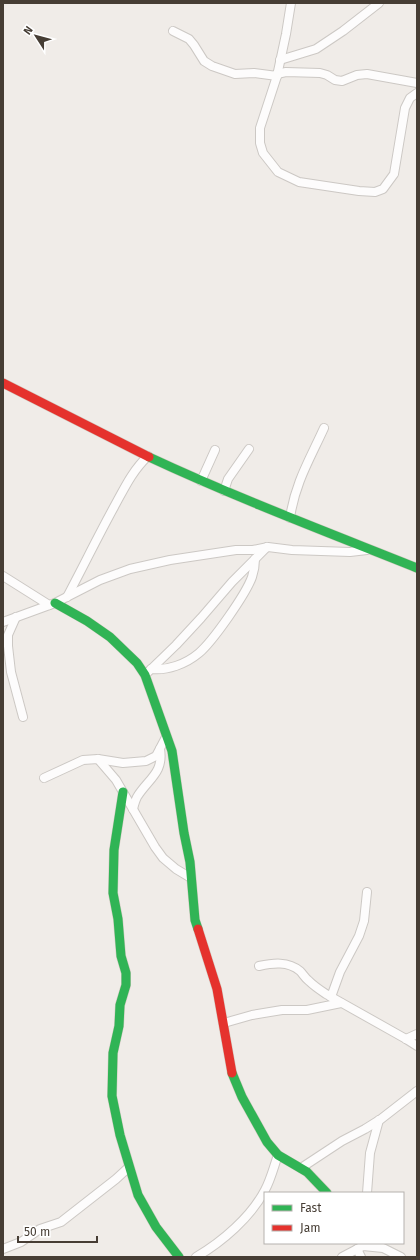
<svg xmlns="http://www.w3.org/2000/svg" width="420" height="1260" viewBox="0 0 420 1260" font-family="'Fira Sans',sans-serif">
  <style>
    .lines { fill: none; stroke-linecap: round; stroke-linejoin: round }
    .street-casing { stroke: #ccc8c4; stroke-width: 10 }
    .fast-casing { stroke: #d0c9bf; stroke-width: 10 }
    .jam-casing { stroke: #d0c9bf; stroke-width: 10 }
    .street { stroke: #fdfcfc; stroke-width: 8 }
    .fast { stroke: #30b455; stroke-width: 9 }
    .jam { stroke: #e5322d; stroke-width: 9 }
  </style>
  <rect width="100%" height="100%" fill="#f0ece8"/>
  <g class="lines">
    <!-- street casing -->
    <g class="street-casing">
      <g id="street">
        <path d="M291,3l-5,31 -9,42 -17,52v15l3,10 15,19 21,10 60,9 16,1 8,-3 11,-15 11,-66 5,-10 7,-5"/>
        <path d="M173,31l16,8 5,6 10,16 8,5 23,8 19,-1 23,3"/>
        <path d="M280,60l36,-11 27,-18 36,-28"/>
        <path d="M277,74l9,-2 34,1 7,2 8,5 7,1 15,-6 10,-1 50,9"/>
        <path d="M201,481l14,-31"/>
        <path d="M224,491l4,-12 21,-30"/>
        <path d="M290,518c5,-35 20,-59 34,-90"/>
        <path d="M3,576l46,29"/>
        <path d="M67,597c16,-30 31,-61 47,-90 10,-18 18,-36 34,-51"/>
        <path d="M16,617l-8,18v11l3,26 12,45"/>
        <path d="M3,622l52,-19 45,-23 30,-11 40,-9 66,-10h17l15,-3 24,3 58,2 17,-2"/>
        <path d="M151,669c16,2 35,-5 48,-16 14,-12 47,-59 53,-76 2,-6 3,-12 3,-18"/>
        <path d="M145,675l31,-30 25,-27 31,-36 35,-35"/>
        <path d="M98,759l18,21 39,67 8,11 13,11 15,9"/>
        <path d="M44,778l39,-18 15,-1 25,4 23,-2 10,-5 10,-19"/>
        <path d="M133,809c1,-4 2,-8 4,-12 11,-18 27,-24 23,-48"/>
        <path d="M259,966c14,-3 29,-5 41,5 3,3 5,7 9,10 5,5 11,9 17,13l80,45 11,7"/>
        <path d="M331,997l9,-25 19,-36 5,-15 3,-29"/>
        <path d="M224,1023l28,-8 30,-5h25l34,-7"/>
        <path d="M406,1039l11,-5"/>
        <path d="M301,1168l41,-27 23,-12 16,-10 36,-28"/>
        <path d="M367,1193l3,-40 9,-33"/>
        <path d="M3,1249l18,-7 19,-13 21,-7 55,-43 13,-12"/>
        <path d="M357,1249l4,8"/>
        <path d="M196,1257c26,-15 55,-40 69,-67 6,-11 9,-24 13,-35"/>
        <path d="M342,1257l21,-11 20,2 18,9"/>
      </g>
    </g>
    <!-- fast casing -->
    <g class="fast-casing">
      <g id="fast">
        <path d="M149,457c88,41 178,75 268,111"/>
        <path d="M55,603l32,18 23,16 27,26 8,12 27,76 12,82 6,29 5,58 3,9"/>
        <path d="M123,792l-9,58 -1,43 5,26 3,37 5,17v12l-6,20 -1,21 -6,27 -1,43 8,39 18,60 18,32 23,30"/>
        <path d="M232,1073l10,24 25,45 11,13 29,17 20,21"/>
      </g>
    </g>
    <!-- jam casing -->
    <g class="jam-casing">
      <g id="jam">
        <path d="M3,383l146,74"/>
        <path d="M198,929l19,60 15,84"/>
      </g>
    </g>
    <!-- street -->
    <use href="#street" class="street"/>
    <!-- fast -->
    <use href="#fast" class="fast"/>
    <!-- jam -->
    <use href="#jam" class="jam"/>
  </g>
  <!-- border -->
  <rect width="420" height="1260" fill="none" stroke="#463d34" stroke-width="8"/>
  <!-- legend -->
  <rect x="264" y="1192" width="140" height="52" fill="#ffffff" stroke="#b5b1ae"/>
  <rect x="272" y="1205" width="20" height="6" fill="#30b455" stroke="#b5b1ae"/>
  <text x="300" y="1212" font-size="12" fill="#463d34">Fast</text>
  <rect x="272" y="1225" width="20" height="6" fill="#e5322d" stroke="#b5b1ae"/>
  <text x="300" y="1232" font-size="12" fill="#463d34">Jam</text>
  <!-- north arrow -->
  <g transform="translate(36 36) rotate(306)" stroke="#ffffff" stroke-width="3" paint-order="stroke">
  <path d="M0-3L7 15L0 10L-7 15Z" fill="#463d34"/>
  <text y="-6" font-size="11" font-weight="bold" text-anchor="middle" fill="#463d34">N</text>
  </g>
  <!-- scale -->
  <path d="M18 1236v6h79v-6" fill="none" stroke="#463d34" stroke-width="2"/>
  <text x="24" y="1236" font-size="12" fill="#463d34" stroke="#ffffff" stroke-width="3" paint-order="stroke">50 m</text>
</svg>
